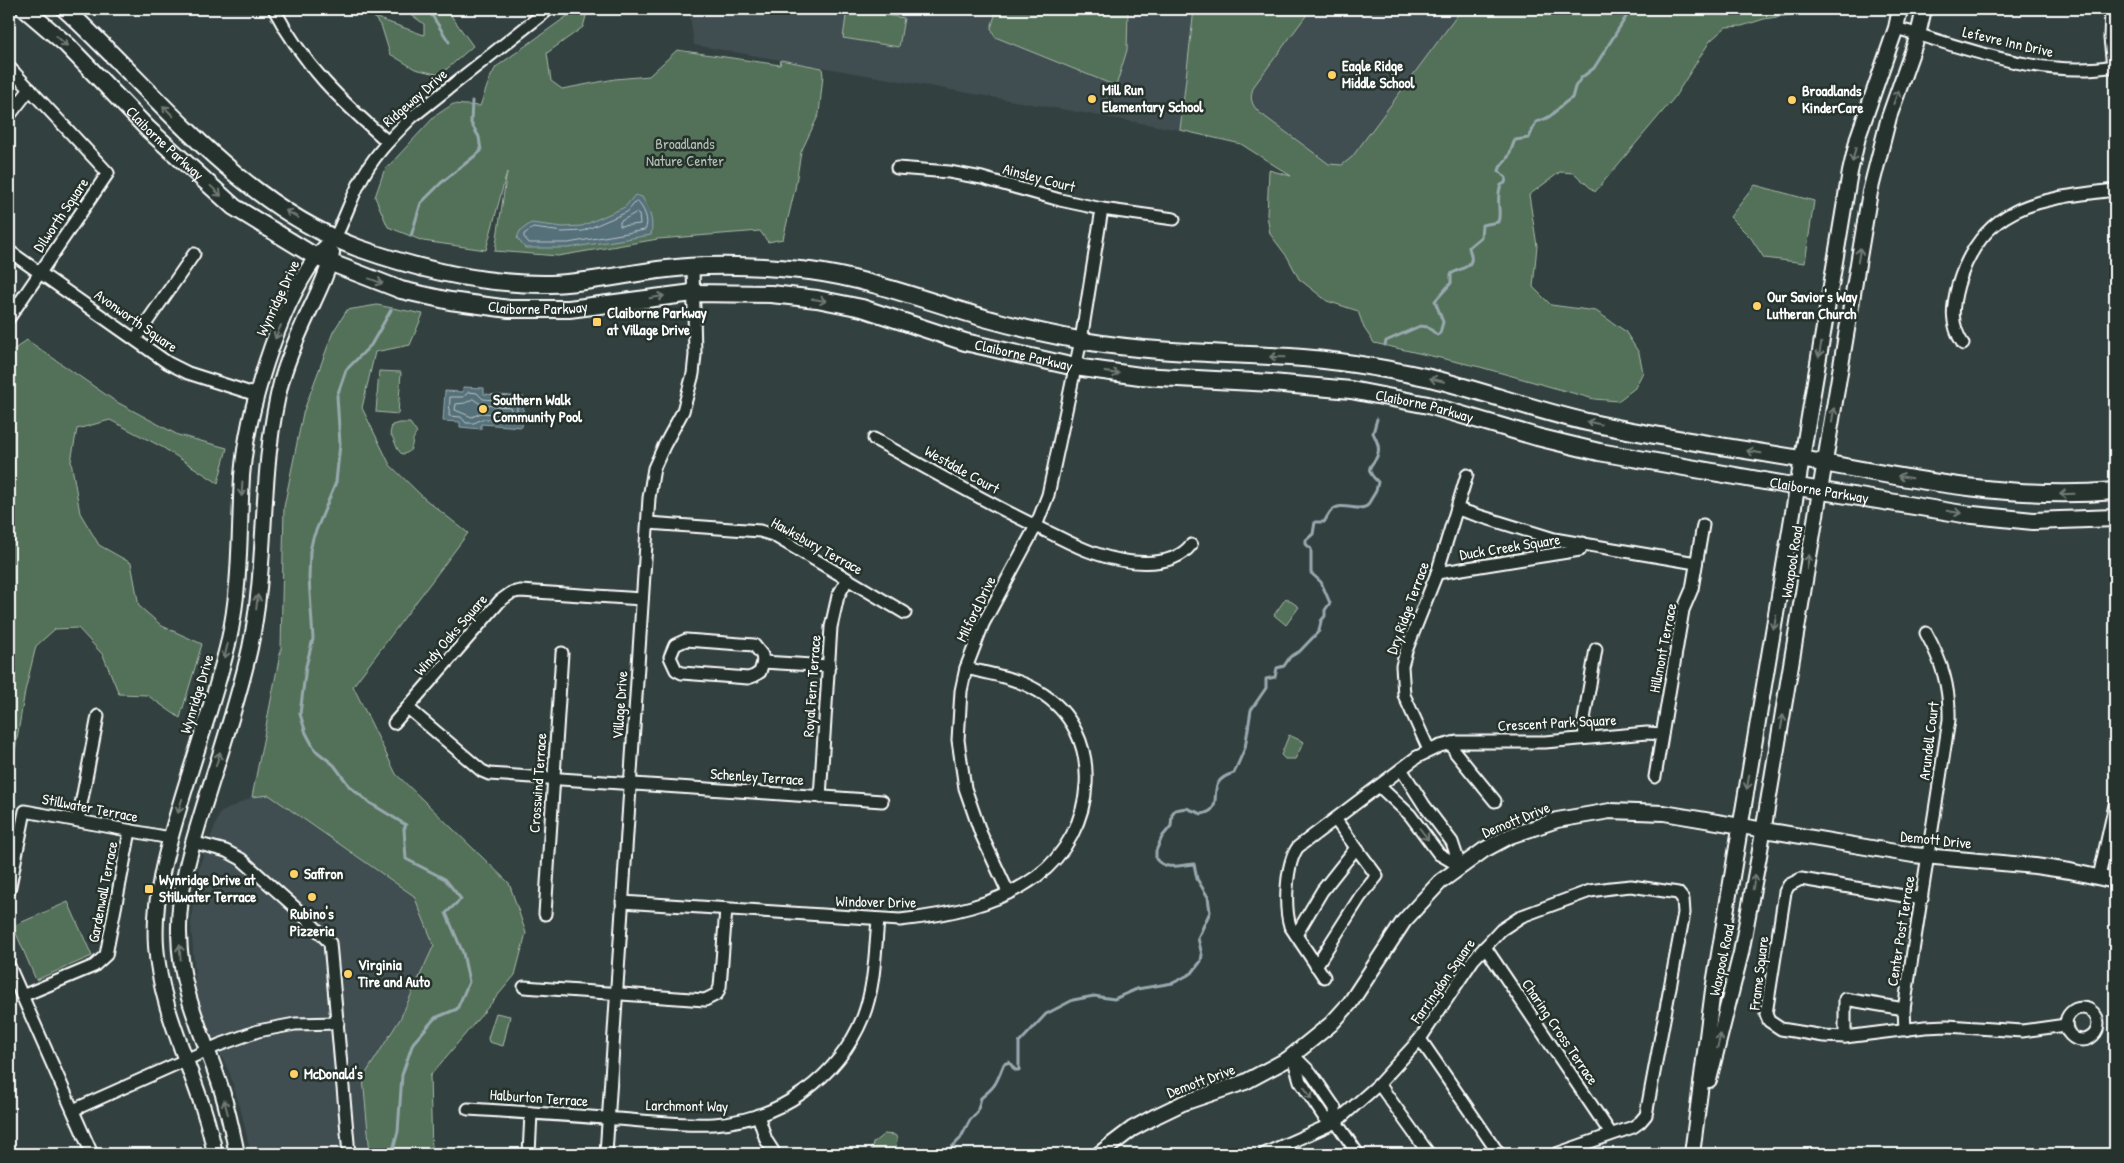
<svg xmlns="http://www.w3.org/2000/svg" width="2124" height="1163" viewBox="0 0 2124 1163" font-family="'Patrick Hand',sans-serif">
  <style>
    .built { fill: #404d51 }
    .green { fill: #537159; stroke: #a9b8ac }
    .water { fill: #546f79; stroke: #98a9af }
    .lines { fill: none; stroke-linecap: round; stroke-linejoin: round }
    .shore { stroke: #bbc5c9; stroke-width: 1 }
    .stream { stroke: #98a9af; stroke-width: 3 }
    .minor-casing { stroke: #fff; stroke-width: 15 }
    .tertiary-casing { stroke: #fff; stroke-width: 18 }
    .secondary-casing { stroke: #fff; stroke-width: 20 }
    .minor { stroke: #26332d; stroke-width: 11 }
    .tertiary { stroke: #26332d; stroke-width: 14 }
    .secondary { stroke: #26332d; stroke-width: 16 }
    .oneway { stroke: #727a76 }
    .poi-dot { fill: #ffd166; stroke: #26332d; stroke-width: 2 }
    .labels { text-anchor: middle; stroke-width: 5; stroke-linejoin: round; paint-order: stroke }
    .street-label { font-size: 15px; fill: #fff; stroke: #26332d }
    .poi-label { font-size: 15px; font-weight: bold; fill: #fff; stroke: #26332d; text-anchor: start }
    .park-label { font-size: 15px; fill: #b2bfb4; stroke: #26332d }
  </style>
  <rect width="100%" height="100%" fill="#334040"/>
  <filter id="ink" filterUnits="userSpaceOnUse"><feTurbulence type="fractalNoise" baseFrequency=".02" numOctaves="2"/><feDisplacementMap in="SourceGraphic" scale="10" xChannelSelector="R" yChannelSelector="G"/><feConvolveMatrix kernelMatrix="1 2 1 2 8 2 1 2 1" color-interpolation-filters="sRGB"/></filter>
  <g filter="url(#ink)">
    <!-- built -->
    <g class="built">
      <path d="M689,9h851l-170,218 -129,-83 -61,-14 -486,-85z"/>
      <path d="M269,795l145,101 20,49 -34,74 -37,59 6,76h-118l-10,-43 -12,-40 -23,-44 -9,-21 -6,-82 2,-23 6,-34 21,-54 32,-16z"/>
    </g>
    <!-- green -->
    <g class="green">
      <path d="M403,9h47l2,8 21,29 -33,29 -25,-6 -25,-15 -8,-26 -8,-11 50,18v-11z"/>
      <path d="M577,9h11l-5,18 -36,26 4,28 11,8 53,-10 34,-3 28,-26 103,15 1,-5 41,8 1,8 -4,38 -18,38 -6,37 -12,50 -15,3 -8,-11 -102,8 -100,17 -63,-5 12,-79 -21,78 -63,-9 -35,-14 -13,-30 9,-26 51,-55 18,-12 27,2 10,-28 6,-11z"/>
      <path d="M847,9l57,9 -5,29 -56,-9z"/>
      <path d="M997,9h131l-1,41 -11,36 -121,-49 -4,-9z"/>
      <path d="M1194,9h117l-57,77c-5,11 -3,19 6,27l69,51 13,1 10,-8 110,-148h367l-65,10 -22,7 -16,1 -16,14 -36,57 -79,94 -21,-19 -14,-1 -31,23 8,51 -4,41 18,18 45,6 29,20 14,22 4,19 -8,16 -17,13 -24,-2 -114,-32 -106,-24 -10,-15 -6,-17 -31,-10 -28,-22 -11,-21 -18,-24 -3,-19 2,-45 22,6 -50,-32 -61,-14z"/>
      <path d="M1755,185l59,16 -9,62 -41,-5 -13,-20 -21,-21z"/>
      <path d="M377,305l46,9 -13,31 -35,7 -13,56 28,57 35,34 43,34 -115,153 43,88 113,109 17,50 -11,42 -85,101 2,78h-62l-7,-76 37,-59 34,-74 -20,-49 -145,-101 -17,2 29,-148 3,-142 19,-94 30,-81 14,-22z"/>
      <path d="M27,340l88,61 63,34 49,13 -9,35 -56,-36 -52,-27 -33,9 -6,32 9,52 19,32 32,18 8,43 23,20 40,18 -22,74 -33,-23 -28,-1 -16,-39 -25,-27 -23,1 -19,17 -11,45 -16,95v-433z"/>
      <path d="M379,371l22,1 -3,42 -22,-2z"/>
      <path d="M400,423h10l7,10c-8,8 -1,20 -15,21 -7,-5 -6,-14 -12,-20l2,-9z"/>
      <path d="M1286,598l13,9 -13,18 -12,-10z"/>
      <path d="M1289,735l15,7 -9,17h-10l-4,-4z"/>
      <path d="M68,902l24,54 -56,24 -23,-54z"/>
      <path d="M496,1013l14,3 -7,30 -14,-4 -1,-4z"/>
      <path d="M884,1134l11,1 2,3 -1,13 -11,3 -14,-2 2,-9z"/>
    </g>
    <!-- water -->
    <g class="water">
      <path d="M635,195l7,2c7,13 12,22 9,38l-83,13h-43l-8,-10 3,-7 11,-8 32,4 19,-1 43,-19z"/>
      <path d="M463,387l21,1v6l40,3 -2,30 -41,-3v5l-21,-2v-5l-17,-1 2,-30 18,1z"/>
    </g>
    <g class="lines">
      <!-- shore -->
      <g class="shore">
        <path d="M637,201c7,7 13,20 8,29l-77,13h-39l-5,-6v-3l9,-6 30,4 20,-1 44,-19z"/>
        <path d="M636,213l3,2 1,9 -20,2v-4z"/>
        <path d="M469,392l8,1 6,6 34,3v18l-35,-1 -8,4h-8l-5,-6 -12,-1 1,-19h13z"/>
        <path d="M473,399l9,6 28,2 2,6 -3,2 -28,-2 -9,4 -17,-7 1,-6 9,-1z"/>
      </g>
      <!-- stream -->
      <g class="stream">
        <path d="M428,9l21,33"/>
        <path d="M411,236l10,-33 20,-20 40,-32 -2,-14 -8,-14 1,-22"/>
        <path d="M391,310l-20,35 -25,25 -9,26 3,48 -4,38 -23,56 -3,13 -1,27 4,61 -7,27 -6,48 6,19 9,17 19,15 16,22 20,16 36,22 -2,4 2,30 39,20 16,20 -15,14 17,40 6,29 -12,27 -22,9 -22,25 -11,32 -4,56 -6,23"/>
        <path d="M1385,345l1,-4 34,-15 8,1 9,8 3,-2 3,-11 -8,-21 16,-18v-9c6,-5 23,-6 20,-18 0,-3 -2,-6 -2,-9l12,-10 1,-12 16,-3c4,-10 -3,-22 3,-37l4,-2 1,-5 -7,-7c1,-7 6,-8 9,-14 3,-5 4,-11 7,-17l14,-2 7,-16c19,-4 20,-15 36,-24l3,-11 6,-9 13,-10 37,-59"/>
        <path d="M945,1154l15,-15 10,-19 7,-7 4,-15c16,-13 15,-15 23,-34l5,-2 6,8h4v-27l27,-29 27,-14 21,-4 20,3 23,-10 36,-6 19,-10 9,-12 1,-6 -4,-17 12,-26 -2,-15 -11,-18 -3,-15c-13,1 -28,7 -38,-5v-8l6,-14 9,-11 1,-12 3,-4 11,-2 16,6c27,-5 -2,-32 32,-41l11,-25 6,-38 15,-22v-9l9,-2 2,-9 7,-2 6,-9 10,-6 19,-20 2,-10 4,-5v-6l5,-7 -9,-21 -10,-9v-24l-5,-5v-4l7,-6 2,-12h9c3,-4 4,-8 7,-11 11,-11 25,2 36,-5l9,-15 2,-9c-18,-17 -2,-16 0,-29 2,-7 -2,-14 -5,-20l4,-14"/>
      </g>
      <!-- minor casing -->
      <g class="minor-casing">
        <g id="minor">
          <path d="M274,9c30,57 66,91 114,133"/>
          <path d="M2111,9l-1,29 3,29"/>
          <path d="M1896,28c71,20 144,51 219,38"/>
          <path d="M9,67l99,106 -99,145"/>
          <path d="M9,116l21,-27"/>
          <path d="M897,168l52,4 33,6 78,22 42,9 72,10"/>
          <path d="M335,238c9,-18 15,-36 24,-54 12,-26 33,-47 53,-67l137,-108"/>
          <path d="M9,251l159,112 20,10 69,22"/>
          <path d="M135,339l59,-85"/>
          <path d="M1963,344c-13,-20 -11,-37 -5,-59 25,-83 84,-86 157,-95"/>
          <path d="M874,439c56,31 111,63 168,90 17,8 34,18 52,24 28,10 76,18 97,-8"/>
          <path d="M1457,509l97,30 142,24"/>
          <path d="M648,523l112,8 13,4 132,78"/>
          <path d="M1437,573l143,-23 3,-7"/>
          <path d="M686,640l68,5 8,10 1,7 -3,10 -6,4 -6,2 -66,-5 -6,-3 -6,-13 5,-12z"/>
          <path d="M763,662l66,4"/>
          <path d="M408,708l74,63 7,3 393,27"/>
          <path d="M394,723l106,-122 11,-8 9,-2 122,8"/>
          <path d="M1585,738l-1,-19 12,-70"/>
          <path d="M1452,743l3,9 40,49"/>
          <path d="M1429,750l-25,-55 -2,-29 4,-15 31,-78 30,-98"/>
          <path d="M1655,777l28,-167 9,-21 11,-64"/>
          <path d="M1379,786l31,29 29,39 21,12 -8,-24 -28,-37 -23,-36"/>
          <path d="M820,797l11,-170 7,-31 9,-16"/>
          <path d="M78,820l20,-104"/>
          <path d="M192,842l34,9 15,8 57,51 32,33 19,211"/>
          <path d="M2099,877l16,-72"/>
          <path d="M9,891l16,-80 145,27"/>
          <path d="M1008,892l-27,-58 -16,-46 -7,-48 3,-49 5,-23 17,-44 53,-98 12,-31 33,-155 21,-131"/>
          <path d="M1922,899l-121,-20 -12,6 -4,7 -19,122 3,7 12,8 43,7 21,1 80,-10 22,-1 75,5 44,-6"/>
          <path d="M622,902l278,18c47,-5 97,-15 136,-43 61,-44 72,-145 2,-186 -21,-13 -48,-17 -72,-23"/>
          <path d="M545,914l17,-261"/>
          <path d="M1296,935l26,-44 34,-43"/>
          <path d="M1485,947l126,187"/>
          <path d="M9,966l83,188"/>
          <path d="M1316,966l44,-69 17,-21 -42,-57"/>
          <path d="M1324,977l-34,-51c-6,-20 -4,-63 8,-79l119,-90 23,-11 17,-4h88l102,-9 15,1"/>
          <path d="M524,987l181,13 12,-6 3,-7 6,-78"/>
          <path d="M22,996l72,-30 12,-11 24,-124"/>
          <circle cx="2082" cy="1024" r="16"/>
          <path d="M1905,1030l-1,-21 45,-289c1,-33 -7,-58 -23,-87"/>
          <path d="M1845,1037v-38l59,10"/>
          <path d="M1420,1039l79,115"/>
          <path d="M1293,1055l18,18 24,35 1,14 22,32"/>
          <path d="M1293,1057l7,24 24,36 12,5"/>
          <path d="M1379,1084l50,70"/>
          <path d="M468,1109c49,3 98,6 148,10 32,2 66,7 98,5 65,-4 124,-46 149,-107 12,-31 12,-65 15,-97"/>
          <path d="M73,1110l146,-65 39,-14 37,-7 43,-1"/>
          <path d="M758,1115l8,25 9,14"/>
          <path d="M529,1154l2,-41"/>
          <path d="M606,1154l43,-656 5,-30 10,-22 19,-35 10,-37 2,-19 -2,-88"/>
          <path d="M1264,1154l72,-32 43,-38 41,-45 53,-79 28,-30 21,-14 68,-25 21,-3 20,-2 47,7 5,6 1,14 -38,202 -6,7 -7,5 -77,27"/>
        </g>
      </g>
      <!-- tertiary casing -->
      <g class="tertiary-casing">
        <g id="tertiary">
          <path d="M1709,1080l32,-127 18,-97 111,-664 19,-75 29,-82 6,-26"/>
          <path d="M215,1154c-13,-71 -54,-134 -59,-208 -3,-49 10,-94 24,-141 16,-54 35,-107 48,-161 13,-55 11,-113 14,-168 5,-64 35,-165 73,-217 5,-8 13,-14 20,-21"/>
          <path d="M237,1154c-5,-24 -10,-49 -18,-72 -18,-53 -39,-90 -40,-149 -1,-44 12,-85 25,-127 16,-52 34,-104 46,-158 19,-89 8,-179 32,-269 8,-27 20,-53 32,-78 7,-16 15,-30 18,-48"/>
          <path d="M1099,1154l33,-25 24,-13 27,-13 62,-21 43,-23 43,-35 19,-21 54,-82 36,-39 44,-32 26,-14 47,-16 53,-9 54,2 249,42 122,11 35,5 45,10"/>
          <path d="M1692,1154l21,-164 137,-818 8,-35 38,-109 4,-19"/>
        </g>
      </g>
      <!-- secondary casing -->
      <g class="secondary-casing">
        <g id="secondary">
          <path id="s1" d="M25,9l42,36 81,84 86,78 82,50 85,33 49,11 59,8h60l124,-16 78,1 46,5 45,9 103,34 110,25 65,9 132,7 79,7 77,15 109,32 62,15 199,35 165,27 70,7 82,-3"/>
          <path d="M65,9c92,84 172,194 293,239 62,22 126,37 192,36 36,-1 71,-9 108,-14 50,-7 101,-5 152,1 61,8 119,31 178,48 32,9 64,16 96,22 69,12 137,12 206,16 47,3 94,11 140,21 53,13 104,32 157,44 78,17 158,27 237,41 96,18 193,37 291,28"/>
        </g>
      </g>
      <!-- minor -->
      <use href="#minor" class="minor"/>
      <!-- tertiary -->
      <use href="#tertiary" class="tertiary"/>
      <!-- secondary -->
      <use href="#secondary" class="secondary"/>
    </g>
    <!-- one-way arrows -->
    <defs><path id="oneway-shaft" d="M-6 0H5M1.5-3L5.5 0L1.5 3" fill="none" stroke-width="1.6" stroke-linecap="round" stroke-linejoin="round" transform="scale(1.25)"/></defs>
    <g class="oneway">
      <use href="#oneway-shaft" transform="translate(62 41) rotate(42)"/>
      <use href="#oneway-shaft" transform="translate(1896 97) rotate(-70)"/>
      <use href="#oneway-shaft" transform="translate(168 111) rotate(-135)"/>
      <use href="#oneway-shaft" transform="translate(1854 155) rotate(103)"/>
      <use href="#oneway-shaft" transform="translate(216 191) rotate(43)"/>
      <use href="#oneway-shaft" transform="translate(292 214) rotate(-150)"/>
      <use href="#oneway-shaft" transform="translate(1859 255) rotate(-81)"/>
      <use href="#oneway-shaft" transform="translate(376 281) rotate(20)"/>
      <use href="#oneway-shaft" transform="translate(657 297) rotate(-9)"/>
      <use href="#oneway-shaft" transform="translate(819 300) rotate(10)"/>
      <use href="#oneway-shaft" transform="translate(278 332) rotate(113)"/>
      <use href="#oneway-shaft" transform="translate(1820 350) rotate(100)"/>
      <use href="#oneway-shaft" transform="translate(1277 357) rotate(-178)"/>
      <use href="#oneway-shaft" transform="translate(1112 373) rotate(7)"/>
      <use href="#oneway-shaft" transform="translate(1437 380) rotate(-166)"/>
      <use href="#oneway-shaft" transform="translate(1833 415) rotate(-81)"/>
      <use href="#oneway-shaft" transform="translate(1594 423) rotate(-168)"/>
      <use href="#oneway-shaft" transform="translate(1754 452) rotate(-171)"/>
      <use href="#oneway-shaft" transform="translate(1905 477) rotate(-171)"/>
      <use href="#oneway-shaft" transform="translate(242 489) rotate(93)"/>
      <use href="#oneway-shaft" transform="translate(2067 494) rotate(178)"/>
      <use href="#oneway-shaft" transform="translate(1954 512) rotate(9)"/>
      <use href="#oneway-shaft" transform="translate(1808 562) rotate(-81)"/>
      <use href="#oneway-shaft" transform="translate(257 602) rotate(-84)"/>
      <use href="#oneway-shaft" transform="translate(1775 622) rotate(100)"/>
      <use href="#oneway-shaft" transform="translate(226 651) rotate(103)"/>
      <use href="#oneway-shaft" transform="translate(1782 722) rotate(-81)"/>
      <use href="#oneway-shaft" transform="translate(218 759) rotate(-73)"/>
      <use href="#oneway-shaft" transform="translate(1748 782) rotate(100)"/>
      <use href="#oneway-shaft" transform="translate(180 806) rotate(107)"/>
      <use href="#oneway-shaft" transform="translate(1424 834) rotate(53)"/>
      <use href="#oneway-shaft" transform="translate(1754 882) rotate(-80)"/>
      <use href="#oneway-shaft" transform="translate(180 952) rotate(-94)"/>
      <use href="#oneway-shaft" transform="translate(1719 1041) rotate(-76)"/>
      <use href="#oneway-shaft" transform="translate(1308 1093) rotate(56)"/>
      <use href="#oneway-shaft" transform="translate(226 1107) rotate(-105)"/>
    </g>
  </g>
  <!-- markers -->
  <g class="poi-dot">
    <circle cx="1332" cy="75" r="5"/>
    <circle cx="1092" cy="99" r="5"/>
    <circle cx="1792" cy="100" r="5"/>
    <circle cx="1757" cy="306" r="5"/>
    <rect x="592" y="317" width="10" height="10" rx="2.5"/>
    <circle cx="483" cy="409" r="5"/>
    <circle cx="294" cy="874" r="5"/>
    <rect x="144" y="884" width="10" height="10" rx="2.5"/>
    <circle cx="312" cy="897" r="5"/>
    <circle cx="348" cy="974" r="5"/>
    <circle cx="294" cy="1074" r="5"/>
  </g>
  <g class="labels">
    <!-- street labels -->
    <g class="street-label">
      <text transform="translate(2008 42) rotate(13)" y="5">Lefevre Inn Drive</text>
      <text transform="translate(415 98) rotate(-41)" y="5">Ridgeway Drive</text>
      <text dy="5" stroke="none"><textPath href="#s1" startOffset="194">Claiborne Parkway</textPath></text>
      <text transform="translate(1039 178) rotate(15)" y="5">Ainsley Court</text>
      <text transform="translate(61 215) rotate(-56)" y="5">Dilworth Square</text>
      <text transform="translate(278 298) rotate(-65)" y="5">Wynridge Drive</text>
      <text dy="5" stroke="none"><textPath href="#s1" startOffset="614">Claiborne Parkway</textPath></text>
      <text transform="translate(136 321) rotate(35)" y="5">Avonworth Square</text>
      <text dy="5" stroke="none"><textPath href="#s1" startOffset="1109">Claiborne Parkway</textPath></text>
      <text dy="5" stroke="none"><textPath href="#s1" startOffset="1514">Claiborne Parkway</textPath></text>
      <text transform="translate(962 470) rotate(29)" y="5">Westdale Court</text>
      <text dy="5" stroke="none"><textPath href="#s1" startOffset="1918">Claiborne Parkway</textPath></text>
      <text transform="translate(817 546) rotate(29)" y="5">Hawksbury Terrace</text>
      <text transform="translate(1510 547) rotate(-9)" y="5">Duck Creek Square</text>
      <text transform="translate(1792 562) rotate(-81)" y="5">Waxpool Road</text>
      <text transform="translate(1408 608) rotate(-70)" y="5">Dry Ridge Terrace</text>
      <text transform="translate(976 609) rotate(-64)" y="5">Milford Drive</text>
      <text transform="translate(451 635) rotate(-49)" y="5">Windy Oaks Square</text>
      <text transform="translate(1663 648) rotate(-79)" y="5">Hillmont Terrace</text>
      <text transform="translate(812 686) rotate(-86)" y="5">Royal Fern Terrace</text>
      <text transform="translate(197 694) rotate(-73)" y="5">Wynridge Drive</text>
      <text transform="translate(620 705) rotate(-86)" y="5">Village Drive</text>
      <text transform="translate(1557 723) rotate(-3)" y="5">Crescent Park Square</text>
      <text transform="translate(1929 741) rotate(-83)" y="5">Arundell Court</text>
      <text transform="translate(757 777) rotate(4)" y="5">Schenley Terrace</text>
      <text transform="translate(538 783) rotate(-86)" y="5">Crosswind Terrace</text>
      <text transform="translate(90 808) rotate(11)" y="5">Stillwater Terrace</text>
      <text transform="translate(1516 820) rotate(-22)" y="5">Demott Drive</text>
      <text transform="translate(1936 840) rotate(6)" y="5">Demott Drive</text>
      <text transform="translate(103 892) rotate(-79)" y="5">Gardenwall Terrace</text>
      <text transform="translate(876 902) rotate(1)" y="5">Windover Drive</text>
      <text transform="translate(1901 931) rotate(-81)" y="5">Center Post Terrace</text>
      <text transform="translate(1722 960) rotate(-78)" y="5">Waxpool Road</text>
      <text transform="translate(1759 973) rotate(-83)" y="5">Frame Square</text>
      <text transform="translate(1443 981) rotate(-55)" y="5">Farringdon Square</text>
      <text transform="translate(1560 1032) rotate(56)" y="5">Charing Cross Terrace</text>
      <text transform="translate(1201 1081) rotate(-20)" y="5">Demott Drive</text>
      <text transform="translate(539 1098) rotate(4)" y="5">Halburton Terrace</text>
      <text transform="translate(687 1106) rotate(1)" y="5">Larchmont Way</text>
    </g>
    <!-- poi labels -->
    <g class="poi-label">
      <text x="1342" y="71">Eagle Ridge<tspan x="1342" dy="17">Middle School</tspan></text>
      <text x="1102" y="95">Mill Run<tspan x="1102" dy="17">Elementary School</tspan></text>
      <text x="1802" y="96">Broadlands<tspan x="1802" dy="17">KinderCare</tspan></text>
      <text x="1767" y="302">Our Savior's Way<tspan x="1767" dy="17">Lutheran Church</tspan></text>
      <text x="607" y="318">Claiborne Parkway<tspan x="607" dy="17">at Village Drive</tspan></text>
      <text x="493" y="405">Southern Walk<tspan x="493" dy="17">Community Pool</tspan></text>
      <text x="304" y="879">Saffron</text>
      <text x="159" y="885">Wynridge Drive at<tspan x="159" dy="17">Stillwater Terrace</tspan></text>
      <text x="312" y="919" text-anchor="middle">Rubino's<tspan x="312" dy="17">Pizzeria</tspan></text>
      <text x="358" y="970">Virginia<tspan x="358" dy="17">Tire and Auto</tspan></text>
      <text x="304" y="1079">McDonald's</text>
    </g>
    <!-- park labels -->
    <g class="park-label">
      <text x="685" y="149">Broadlands<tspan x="685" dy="17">Nature Center</tspan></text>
    </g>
  </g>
  <!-- margin -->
  <rect width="2124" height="1163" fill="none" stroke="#26332d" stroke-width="30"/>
  <rect x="15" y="15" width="2094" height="1133" fill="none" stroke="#fff" stroke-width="2" filter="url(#ink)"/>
</svg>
